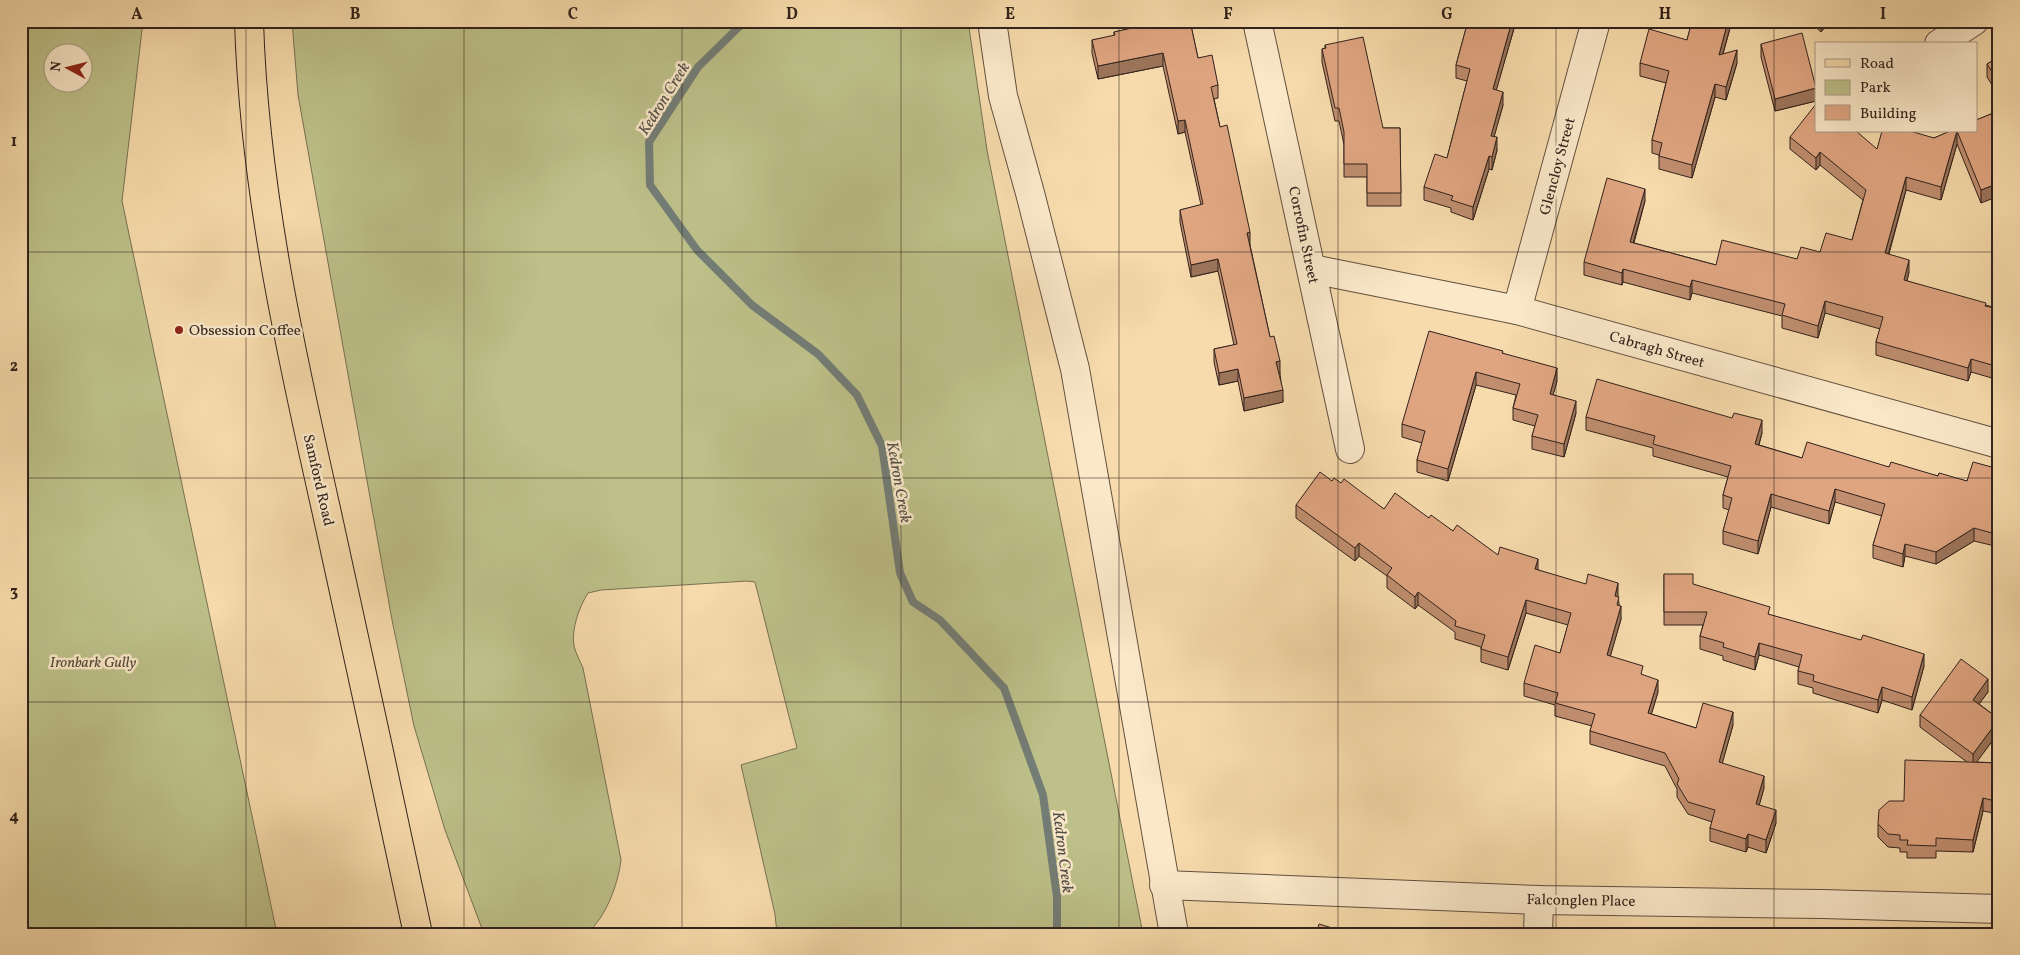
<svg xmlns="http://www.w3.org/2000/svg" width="2020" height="955" viewBox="0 0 2020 955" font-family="Vollkorn,serif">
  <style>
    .green { fill: #bdc089; stroke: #777152; fill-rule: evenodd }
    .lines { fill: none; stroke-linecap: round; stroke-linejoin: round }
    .stream { stroke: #737d76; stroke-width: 8 }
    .street-casing { stroke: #625040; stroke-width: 30 }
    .primary-casing { stroke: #31221c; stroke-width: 30 }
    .street { stroke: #fae8c9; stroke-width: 28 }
    .primary { stroke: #f7dbac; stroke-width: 28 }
    .wall { fill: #c08e6f; stroke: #31221c }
    .shaded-wall { fill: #9c745a; stroke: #31221c }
    .building { fill: #dfa581; stroke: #31221c }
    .grid { fill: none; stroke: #31221c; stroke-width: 1; stroke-opacity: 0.55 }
    .poi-dot { fill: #8f2418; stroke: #fae8c9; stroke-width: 2 }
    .labels { text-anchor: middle; stroke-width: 5; stroke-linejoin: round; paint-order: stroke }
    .street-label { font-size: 15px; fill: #31221c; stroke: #fae8c9 }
    .poi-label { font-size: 15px; fill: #31221c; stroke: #fae8c9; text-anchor: start }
    .park-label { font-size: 15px; font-style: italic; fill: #544a37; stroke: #fae8c9 }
    .water-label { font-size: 16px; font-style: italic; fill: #524f49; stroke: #fae8c9 }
    .neatline { fill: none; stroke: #31221c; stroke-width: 2 }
    .grid-label { font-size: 16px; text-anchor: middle; font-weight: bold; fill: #31221c }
  </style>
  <rect width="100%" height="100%" fill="#f7dbac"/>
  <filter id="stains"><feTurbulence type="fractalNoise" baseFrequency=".004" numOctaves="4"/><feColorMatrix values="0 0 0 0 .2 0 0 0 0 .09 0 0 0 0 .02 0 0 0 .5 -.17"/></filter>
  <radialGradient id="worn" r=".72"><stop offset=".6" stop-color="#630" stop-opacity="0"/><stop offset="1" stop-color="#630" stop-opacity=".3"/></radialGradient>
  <!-- green -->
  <g class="green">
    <path d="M21,21h122l-21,180 155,733h-256zM82,52v30h-30v-30z"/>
    <path d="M292,21h676l19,129 156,784h-366l-2,-20 -34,-149 56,-17 -42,-166 -8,-1 -146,9 -13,3c-9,14 -17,37 -14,53 2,8 6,15 9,22l38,192c-3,24 -15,58 -35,74h-102l-39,-104 -31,-104 -22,-106 -94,-525z"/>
  </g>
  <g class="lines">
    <!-- stream -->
    <path class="stream" d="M745,21l-47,46 -49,75 1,43 47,65 55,55 66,49 39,41 25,51 18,127 13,29 27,18 64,68 39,107 14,102v37"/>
    <!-- street casing -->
    <g class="street-casing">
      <g id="street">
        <path d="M992,21l11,75 27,97 45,176 99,565"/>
        <path d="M1257,21l93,428"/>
        <path d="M1939,44l35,-23"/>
        <path d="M1312,269l205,41 482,134"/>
        <path d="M1517,310l79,-289"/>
        <path d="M1164,885l375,15 283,4 177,5"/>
        <path d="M1538,934l1,-34"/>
      </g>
    </g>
    <!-- primary casing -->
    <g class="primary-casing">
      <path id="primary" d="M249,21c5,166 41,328 77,488 31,142 62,283 92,425"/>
    </g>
    <!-- street -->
    <use href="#street" class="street"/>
    <!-- primary -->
    <use href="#primary" class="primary"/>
  </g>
  <!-- wall -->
  <g class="wall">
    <path d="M1147,21h43l8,37 20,27v13l-4,1 6,28 30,118 20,92 10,36 3,29 -39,9 -6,-30 -19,4 -5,-23v-13l20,-4 -16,-74 -27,6 -11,-55v-12l21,-5 -16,-73 -7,2 -15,-68 -65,13 -6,-26v-13l22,-4v-4l33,-7z"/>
    <path d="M1331,21h21l-1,6z"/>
    <path d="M1468,21h52v2l-4,-1 -20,68 7,15 -9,31 3,14 -5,20 -3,-1 -16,51 -22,-8v-4l-27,-8v-13l23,-29 20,-77 -11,-3v-13z"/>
    <path d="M1692,21h40l-9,33 14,9 -11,37 -11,-3 -23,81 -33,-9v-14l-7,-2v-13l14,-57 -26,-7v-13l47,-23z"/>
    <path d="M1809,21h21l-9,11z"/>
    <path d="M1761,44l55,57 -41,10 -14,-54z"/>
    <path d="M1325,45l58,83h17l1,78h-34v-29h-23v-32l-5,-24h-4l-13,-59v-13l3,-1z"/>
    <path d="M1999,57v39l-12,-19v-13z"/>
    <path d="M1991,114l-10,89 -24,-59 -16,56 -35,-10 -17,64 20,18 -2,9 92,28v71l-28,-8 -3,9 -92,-26v-13l4,-13 -55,-16 -7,25 -36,-10v-12l-90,-23 -2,7 -67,-18 -1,3 -38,-10v-13l61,-61 -11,42 82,22 81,-6 23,-7 32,-12 11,-40 -43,-35 -4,5 -26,-21v-12l87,12 57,-11z"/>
    <path d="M1503,353l54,28 -4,13 23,19 -12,44 -32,-8v-13l3,-10 -22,-6v-12l3,-13 -40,-10 -28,96 -31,-9v-12l5,-17 -20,-6v-13z"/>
    <path d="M1586,417l176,16 -3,12 43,13 87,9 78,14 32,-12v78l-25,-6 -38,23 -31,-8 -2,11 -30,-9v-13l9,-29 -47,-14 -6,22 -58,-17 -13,47 -35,-10v-13l6,-21 -6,-2v-13l5,-18 -75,-21v-8l-67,-18z"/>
    <path d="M1332,481l9,2 43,26 45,9 24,13 45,24 40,15 80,26 3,23 -11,37 33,19 15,17 -7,22 45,14 37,-3 -11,38 42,25 -5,17 17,18 -10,30 -18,-6 -2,5 -36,-11v-13l2,-6 -24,-8 -11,-17v-8l-12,-23 -75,-22v-13l2,-5 -37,-10v-11l-31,-9v-13l36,-30 8,-28 -42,-12 -18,57 -27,-8v-15l-26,-8v-7l-37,-27 -3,4 -28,-21v-12l-28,-20 -4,5 -59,-43v-13z"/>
    <path d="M1664,574l29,10 77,31 154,51 -12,44 -30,-10 -4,13 -65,-20v-5l-15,-4v-13l1,-4 -40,-12 -4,15 -32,-10v-4l-23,-7v-13l3,-11h-39z"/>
    <path d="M1988,692l-9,12 20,15v13l-23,30 23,1v51l-16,-3 -10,41 -37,-1v7h-29v-6h-7v-4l-12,-1 -10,-10v-13l26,-23 63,-39 -47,-35v-12z"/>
  </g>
  <!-- shaded-wall -->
  <g class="shaded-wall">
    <path d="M1512,21h4l-23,81v-13z"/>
    <path d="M1728,21h4l-13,46v-12z"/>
    <path d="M1821,21h9l-9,11z"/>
    <path d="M1737,50v13l-11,37v-13z"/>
    <path d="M1163,53v13l-65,13v-13z"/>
    <path d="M1715,84v13l-23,81v-13z"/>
    <path d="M1816,88v13l-41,10v-12z"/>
    <path d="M1503,92v13l-12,43v-12z"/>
    <path d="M1185,120v12l-7,2v-13z"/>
    <path d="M1957,131v13l-16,56v-13z"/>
    <path d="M1497,137v13l-5,20v-13z"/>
    <path d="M1820,152v13l-4,5v-12z"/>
    <path d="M1489,156v13l-16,51v-13z"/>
    <path d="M1906,177v13l-21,76v-13z"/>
    <path d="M1999,183v13l-18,7v-13z"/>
    <path d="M1645,189v12l-15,53v-12z"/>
    <path d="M1250,232v13l-3,1v-13z"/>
    <path d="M1218,259v12l-27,6v-12z"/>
    <path d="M1909,260v12l-5,20v-12z"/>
    <path d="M1623,269v13l-1,3v-12z"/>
    <path d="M1692,280v13l-2,7v-13z"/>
    <path d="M1825,301v12l-7,25v-12z"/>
    <path d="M1971,359v13l-3,9v-13z"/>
    <path d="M1280,361v12l-4,1v-12z"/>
    <path d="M1557,368v13l-7,25v-12z"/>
    <path d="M1238,369v12l-19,4v-12z"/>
    <path d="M1476,372v13l-28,96v-12z"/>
    <path d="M1283,390v12l-39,9v-13z"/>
    <path d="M1576,401v12l-12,44v-13z"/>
    <path d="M1762,420v13l-7,24v-13z"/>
    <path d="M1835,489v13l-6,22v-13z"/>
    <path d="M1771,494v13l-13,47v-13z"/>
    <path d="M1974,528v13l-38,23v-12z"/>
    <path d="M1359,543v13l-4,5v-13z"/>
    <path d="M1905,544v12l-2,11v-13z"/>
    <path d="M1538,559v12l-3,-2z"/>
    <path d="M1618,583v13l-3,13v-13z"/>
    <path d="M1418,592v13l-3,4v-12z"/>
    <path d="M1526,600v13l-18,57v-13z"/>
    <path d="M1621,606v13l-14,49v-13z"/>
    <path d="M1759,643v12l-4,15v-13z"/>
    <path d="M1924,654v12l-12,44v-13z"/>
    <path d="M1988,679v13l-15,20v-12z"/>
    <path d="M1658,680v12l-10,34v-13z"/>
    <path d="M1882,687v13l-4,13v-13z"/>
    <path d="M1733,712v13l-14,50v-13z"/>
    <path d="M1999,719v13l-26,35v-13z"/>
    <path d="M1764,776v12l-8,29v-13z"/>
    <path d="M1983,798v13l-10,41v-12z"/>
    <path d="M1776,810v13l-10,30v-13z"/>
    <path d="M1748,834v13l-2,5v-13z"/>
  </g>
  <!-- building -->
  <g class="building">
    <path d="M1149,21h41l8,37 14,-3 6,30 -7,2 9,40 7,-2 23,107 -3,1 23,104 4,-1 6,25 -4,1 7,28 -39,8 -6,-29 -19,4 -5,-24 23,-5 -19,-85 -27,6 -11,-55 23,-6 -18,-84 -7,1 -15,-68 -65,13 -6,-26 23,-5 -1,-3 36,-8z"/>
    <path d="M1468,21h44l-19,68 10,3 -12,44 6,1 -5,20 -3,-1 -16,51 -22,-7 2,-4 -29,-9 11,-33 12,4 23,-89 -14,-4z"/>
    <path d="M1692,21h36l-9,34 18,-5 -11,37 -11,-3 -23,81 -33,-9 3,-13 -10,-3 17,-69 -29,-8 9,-34 38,11z"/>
    <path d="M1802,33l14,55 -41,11 -14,-55z"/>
    <path d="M1363,37l20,91h17l1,65h-34v-29h-23v-32l-5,-24h-4l-13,-59 4,-1 -1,-3z"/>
    <path d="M1999,57v26l-12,-19z"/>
    <path d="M1816,104v27h40l21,18 5,-18h28l24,7 16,-7h7l-16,56 -35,-10 -21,76 24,7 -5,20 82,23 -1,3 14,3v58l-28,-8 -3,9 -92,-26 7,-25 -58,-16 -7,25 -36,-11 3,-11 -93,-24 -2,7 -67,-18 -1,4 -38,-11 23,-84 38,11 -15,53 86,23 6,-25 75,19 4,-12 19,5 6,-19 26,7 14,-50 -46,-38 -4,6 -26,-21z"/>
    <path d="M1991,114l8,19v50l-18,7 -24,-59h19v-11z"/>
    <path d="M1429,331l74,20 -1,2 55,15 -7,26 26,7 -12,43 -32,-8 6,-21 -25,-7 7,-24 -44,-12 -28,97 -31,-9 8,-29 -23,-7z"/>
    <path d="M1597,379l135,39 2,-5 28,7 -7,24 47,14 5,-16 82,25 2,-5 47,14 1,-3 28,8 6,-19 26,7v10l-2,8 2,1v47l-25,-7 -38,24 -31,-8 -2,10 -30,-9 12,-41 -50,-15 -6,22 -58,-17 -13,47 -35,-10 9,-33 -9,-3 8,-29 -78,-22 2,-8 -69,-19z"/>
    <path d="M1320,472l12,9 2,-3 7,5 3,-4 40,30 11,-16 34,25 2,-3 22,16 4,-6 41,30 2,-8 38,12 -3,10 51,15 2,-10 30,9 -3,13 4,1 -2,8 4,1 -14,49 36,11 -2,8 17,6 -10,33 48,15 7,-25 30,9 -14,50 45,14 -8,28 20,6 -10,30 -18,-6 -2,5 -36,-11 5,-18 -27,-8 -11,-18 2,-5 -14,-26 -75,-22 5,-17 -40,-11 3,-10 -34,-10 11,-38 25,8 11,-40 -45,-13 -18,57 -27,-8 4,-14 -30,-9 1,-5 -38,-29 -3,5 -28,-22 5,-7 -33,-25 -4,5 -59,-43z"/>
    <path d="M1664,574h29v10l77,23 -2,7 93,26 2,-5 61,19 -12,43 -30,-10 -4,13 -65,-19 1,-6 -16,-4 4,-16 -43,-12 -4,14 -32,-10 1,-4 -24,-7 7,-24h-43z"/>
    <path d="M1961,659l27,20 -15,21 26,19 -26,35 -53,-39z"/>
    <path d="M1905,760l94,3v39l-16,-4 -10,42 -37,-2v8l-29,-1 1,-5h-8v-5l-12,-1 -10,-10 1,-14 10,-9h15z"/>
    <path d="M1319,924l30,9v1h-33z"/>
  </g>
  <!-- grid -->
  <path class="grid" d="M246,21v913M464,21v913M682,21v913M901,21v913M1119,21v913M1338,21v913M1556,21v913M1774,21v913M21,252h1978M21,478h1978M21,702h1978"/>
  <!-- markers -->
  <circle class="poi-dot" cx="179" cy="330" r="5"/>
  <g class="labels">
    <!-- street labels -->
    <g class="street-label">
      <text transform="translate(1557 166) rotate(-75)" y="5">Glencloy Street</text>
      <text transform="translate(1304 235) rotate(78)" y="5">Corrofin Street</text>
      <text transform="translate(1657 349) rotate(16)" y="5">Cabragh Street</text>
      <text transform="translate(319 480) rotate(77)" y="5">Samford Road</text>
      <text transform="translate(1581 900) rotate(1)" y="5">Falconglen Place</text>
    </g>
    <!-- poi labels -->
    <g class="poi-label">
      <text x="189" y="335">Obsession Coffee</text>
    </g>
    <!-- park labels -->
    <g class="park-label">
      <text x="93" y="667">Ironbark Gully</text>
    </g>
    <!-- water labels -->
    <g class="water-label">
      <text transform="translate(663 98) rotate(-58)" y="6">Kedron Creek</text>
      <text transform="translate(900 482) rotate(80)" y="6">Kedron Creek</text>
      <text transform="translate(1064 852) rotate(83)" y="6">Kedron Creek</text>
    </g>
  </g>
  <!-- margin -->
  <rect width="2020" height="955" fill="none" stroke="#f7dbac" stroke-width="55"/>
  <!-- legend -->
  <rect x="1815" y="42" width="162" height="90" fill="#fae8c9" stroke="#aa9984"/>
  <rect x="1825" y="59" width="25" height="8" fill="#f7dbac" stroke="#aa9984"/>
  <text x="1860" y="68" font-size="15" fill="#31221c">Road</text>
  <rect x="1825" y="80" width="25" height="15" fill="#bdc089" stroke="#aa9984"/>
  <text x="1860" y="92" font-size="15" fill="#31221c">Park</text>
  <rect x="1825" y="105" width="25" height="15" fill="#dfa581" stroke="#aa9984"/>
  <text x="1860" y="118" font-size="15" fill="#31221c">Building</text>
  <!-- north arrow -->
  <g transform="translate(68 68) rotate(277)"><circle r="24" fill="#fae8c9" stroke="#aa9984"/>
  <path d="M0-4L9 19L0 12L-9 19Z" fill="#8f2418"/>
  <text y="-8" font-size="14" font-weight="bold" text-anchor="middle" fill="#31221c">N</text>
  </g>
  <rect x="28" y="28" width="1964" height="900" class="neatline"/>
  <g class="grid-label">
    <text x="137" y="19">A</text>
    <text x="355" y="19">B</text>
    <text x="573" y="19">C</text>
    <text x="792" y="19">D</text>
    <text x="1010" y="19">E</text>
    <text x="1228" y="19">F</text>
    <text x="1447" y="19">G</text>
    <text x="1665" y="19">H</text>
    <text x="1883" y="19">I</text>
    <text x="14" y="146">1</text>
    <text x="14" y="371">2</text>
    <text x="14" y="596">3</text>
    <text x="14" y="821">4</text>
  </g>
  <rect width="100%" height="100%" filter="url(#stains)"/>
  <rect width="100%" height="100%" fill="url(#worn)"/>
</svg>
